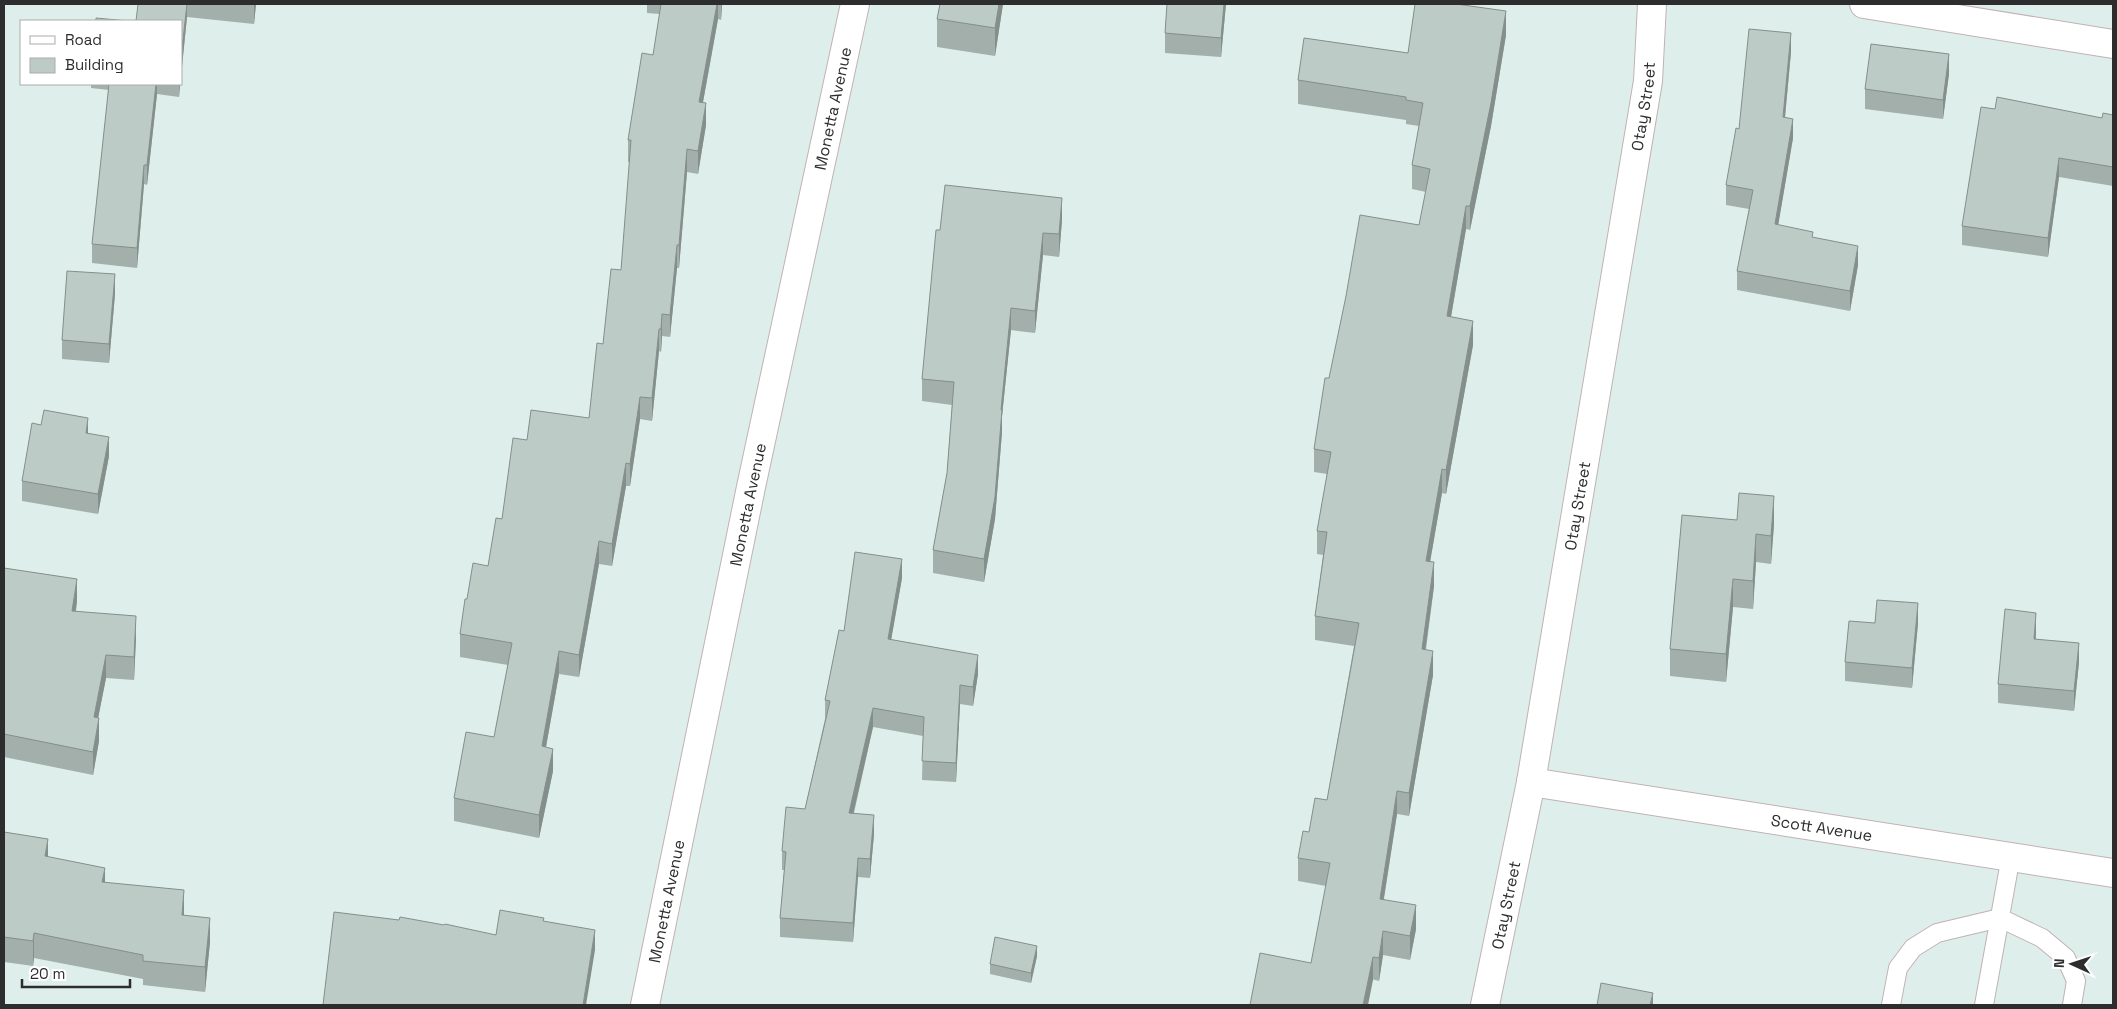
<svg xmlns="http://www.w3.org/2000/svg" width="2117" height="1009" viewBox="0 0 2117 1009" font-family="'Space Grotesk',sans-serif">
  <style>
    .lines { fill: none; stroke-linecap: round; stroke-linejoin: round }
    .service-casing { stroke: #c1b2b3; stroke-width: 20 }
    .minor-casing { stroke: #c1b2b3; stroke-width: 30 }
    .tertiary-casing { stroke: #c1b2b3; stroke-width: 30 }
    .service { stroke: #fff; stroke-width: 18 }
    .minor { stroke: #fff; stroke-width: 28 }
    .tertiary { stroke: #fff; stroke-width: 28 }
    .wall { fill: #a3afab }
    .shaded-wall { fill: #848e8b }
    .building { fill: #bdcbc7; stroke: #848e8b }
    .labels { text-anchor: middle; stroke-width: 5; stroke-linejoin: round; paint-order: stroke }
    .street-label { font-size: 16px; fill: #2d2d2d; stroke: #fff }
  </style>
  <rect width="100%" height="100%" fill="#deefeb"/>
  <g class="lines">
    <!-- service casing -->
    <g class="service-casing">
      <g id="service">
        <path d="M1891,1005l7,-37 15,-20 24,-15 63,-15 42,20 24,20 10,23 -4,24"/>
        <path d="M1984,1005l27,-149"/>
      </g>
    </g>
    <!-- minor casing -->
    <g class="minor-casing">
      <g id="minor">
        <path d="M1864,4l249,40"/>
        <path id="s1" d="M1531,782l117,-701 4,-77"/>
        <path id="s2" d="M645,1005l106,-518 104,-483"/>
      </g>
    </g>
    <!-- tertiary casing -->
    <g class="tertiary-casing">
      <g id="tertiary">
        <path id="s3" d="M1485,1005l46,-223 582,91"/>
      </g>
    </g>
    <!-- service -->
    <use href="#service" class="service"/>
    <!-- minor -->
    <use href="#minor" class="minor"/>
    <!-- tertiary -->
    <use href="#tertiary" class="tertiary"/>
  </g>
  <!-- wall -->
  <g class="wall">
    <path d="M138,4h118l-2,20 -67,-7 -6,59v-55z"/>
    <path d="M647,4h75l-1,16 -3,-1 -15,83 3,23 -8,49 -11,-2 -8,96h-2l-7,69 -8,-1 -1,16 -2,-1 -7,70 -12,-2 -10,67h-4l-14,80 -13,-2 -20,113 -20,-3 -13,73 7,24 -14,67 -85,-17v-23l40,-61 14,-72 -48,-8v-23l7,-35 21,-33 14,-47 25,-79 62,-22 14,-74 18,-74 9,-108h-2v-22l25,-85 7,-41 -13,-1z"/>
    <path d="M940,4h63l-8,52 -58,-9v-28z"/>
    <path d="M1167,4h59l-5,53 -56,-4v-20z"/>
    <path d="M1506,35l-15,91 -21,104 -4,-1 -15,88 22,28 -27,149 -4,-1 -12,69 4,24 -8,64 7,25 -24,141 -12,-2 -13,85 32,30 -6,31 -27,-5 -4,26 -68,-18 15,-77 -28,-5v-23l11,-26 18,-32 27,-154 -39,-6v-24l8,-61 -6,-1v-23l10,-57 -13,-2v-23l15,-71 90,-153 7,-33 -14,-3v-24l7,-39 -13,-2v-4l-108,-16v-24l110,-27z"/>
    <path d="M1791,52l-6,66 8,20 -15,87 35,13 45,27 -8,46 -113,-21v-19l12,-62 -23,-4v-20l13,-56z"/>
    <path d="M1949,74l-6,45 -78,-10v-20z"/>
    <path d="M91,84h89l-1,13 -22,-3 -10,91 -3,-1 -7,84 -45,-5v-19l17,-154 -18,-2z"/>
    <path d="M1995,109l107,9 11,-3v71l-54,-9 -11,80 -86,-12v-19z"/>
    <path d="M1062,220l-3,37 -16,-2 -8,78 -24,-3 -9,86v16l-7,87 -11,63 -51,-9v-23l14,-77 5,-68 -30,-4v-22l18,-149z"/>
    <path d="M115,294l-6,69 -47,-4v-19z"/>
    <path d="M88,433l21,23 -11,58 -76,-13v-20z"/>
    <path d="M1682,515l92,9 -3,40 -15,-2 -3,47 -20,-2 -7,75 -56,-6v-27z"/>
    <path d="M4,568l73,33 -1,11 60,26 -2,42 -28,-2 -8,40 1,23 -6,34 -89,-18z"/>
    <path d="M902,578l-11,61 87,35 -5,32 -13,-2 -4,78 -34,-2 1,-44 -50,-9 -19,86 20,21 -4,44 -12,-1 -5,65 -73,-5v-19l4,-48h-2v-19l23,-42 20,-90v-19l19,-69z"/>
    <path d="M1875,623h43l-6,65 -67,-7v-19z"/>
    <path d="M2036,632v7l43,23 -5,49 -76,-8v-19z"/>
    <path d="M4,832l44,25 57,26 79,32 26,27 -5,50 -62,-7v-6l-109,-21 -1,8 -29,-4z"/>
    <path d="M1037,956l-6,27 -41,-9v-10z"/>
  </g>
  <!-- shaded-wall -->
  <g class="shaded-wall">
    <path d="M187,4v13l-6,59v-19z"/>
    <path d="M254,4h2l-2,20z"/>
    <path d="M717,4h1v15l-19,105v-22z"/>
    <path d="M721,4h1l-1,16z"/>
    <path d="M999,4h4l-8,52v-28z"/>
    <path d="M1224,4h2l-5,53v-19z"/>
    <path d="M1506,11v24l-15,91 -21,104v-24z"/>
    <path d="M1791,33v19l-8,85v-20z"/>
    <path d="M1949,54v20l-6,45v-19z"/>
    <path d="M156,84h1v10l-10,91v-20z"/>
    <path d="M179,84h1l-1,13z"/>
    <path d="M706,103v22l-8,49v-23z"/>
    <path d="M1793,119v19l-18,106v-20z"/>
    <path d="M687,149v23l-8,96v-23z"/>
    <path d="M2059,158v19l-11,80v-19z"/>
    <path d="M144,165v19l-7,84v-20z"/>
    <path d="M1062,198v22l-3,37v-23z"/>
    <path d="M1466,206v23l-19,111v-24z"/>
    <path d="M1043,233v22l-8,78v-22z"/>
    <path d="M677,245v23l-7,69v-22z"/>
    <path d="M1858,246v19l-8,46v-20z"/>
    <path d="M115,274v20l-6,69v-19z"/>
    <path d="M1011,308v22l-9,86v16l-7,87 -11,63v-23l17,-149z"/>
    <path d="M662,314v22l-1,16v-23z"/>
    <path d="M1473,321v24l-27,149v-24z"/>
    <path d="M659,329v22l-7,70v-23z"/>
    <path d="M640,397v22l-10,67v-22z"/>
    <path d="M88,418v19l-2,-4z"/>
    <path d="M109,437v19l-11,58v-20z"/>
    <path d="M626,463v23l-14,80v-22z"/>
    <path d="M1442,469v24l-16,92v-24z"/>
    <path d="M1774,496v28l-3,40v-28z"/>
    <path d="M1756,534v28l-3,47v-28z"/>
    <path d="M599,541v23l-20,113v-22z"/>
    <path d="M902,559v19l-14,80v-19z"/>
    <path d="M1434,562v24l-12,87v-24z"/>
    <path d="M77,579v22l-5,33v-23z"/>
    <path d="M1733,579v28l-7,75v-28z"/>
    <path d="M1918,603v20l-6,65v-20z"/>
    <path d="M2036,613v19l-2,26v-19z"/>
    <path d="M136,616v22l-2,42v-23z"/>
    <path d="M2079,643v19l-5,49v-20z"/>
    <path d="M559,651v23l-17,95v-23z"/>
    <path d="M1433,651v24l-24,141v-23z"/>
    <path d="M106,655v23l-12,61v-22z"/>
    <path d="M978,655v19l-5,32v-19z"/>
    <path d="M960,685v19l-4,78v-19z"/>
    <path d="M873,708v19l-24,105v-19z"/>
    <path d="M99,718v23l-6,34v-23z"/>
    <path d="M553,749v22l-14,67v-23z"/>
    <path d="M1397,791v23l-17,108v-23z"/>
    <path d="M874,815v19l-4,44v-19z"/>
    <path d="M48,839v24l-3,-7z"/>
    <path d="M858,858v19l-5,65v-19z"/>
    <path d="M105,868v25l-3,-11z"/>
    <path d="M184,890v25h-2z"/>
    <path d="M1416,905v24l-6,31v-24z"/>
    <path d="M210,918v24l-5,50v-25z"/>
    <path d="M595,930v20l-9,55h-3z"/>
    <path d="M1383,931v24l-4,26v-23z"/>
    <path d="M34,933v25l-1,8v-25z"/>
    <path d="M1037,946v10l-6,27v-10z"/>
    <path d="M1373,957v23l-5,25h-5z"/>
    <path d="M1653,993v12h-3z"/>
  </g>
  <!-- building -->
  <g class="building">
    <path d="M138,4h49l-6,53v-36h-45z"/>
    <path d="M661,4h56l-18,98 7,1 -8,48 -11,-2 -8,96h-2l-7,70 -8,-1 -1,15h-2l-7,69 -12,-1 -10,67 -4,-1 -14,81 -13,-3 -20,114 -20,-4 -17,95 11,3 -14,66 -85,-17 12,-66 28,5 18,-94 -52,-9 5,-35h2l6,-36 15,3 8,-48 6,1 11,-81 14,2 4,-30 58,8 8,-75 6,1 8,-75 10,1 10,-130h-3l14,-87 11,2z"/>
    <path d="M940,4h59l-4,24 -58,-9z"/>
    <path d="M1167,4h57l-3,34 -56,-5z"/>
    <path d="M1415,4h41l50,7 -15,92 -21,103h-4l-19,110 26,5 -27,149 -4,-1 -16,92 8,1 -12,87 11,2 -24,142 -12,-2 -17,108 36,6 -6,31 -27,-5 -4,27 -6,-1 -10,48h-113l10,-52 51,10 19,-100 -32,-5 5,-27 6,1 6,-34 12,2 32,-177 -44,-7 12,-84 -10,-1 14,-79 -17,-3 11,-71h4l17,-82 14,-81 59,10 11,-56 -18,-4 11,-62 -17,-3v-3l-108,-17 6,-42 104,15z"/>
    <path d="M96,18l32,3h-32z"/>
    <path d="M1749,29l42,4 -8,84 10,2 -18,105 38,8 -1,5 46,9 -8,45 -113,-20 16,-81 -27,-5 10,-57 3,1z"/>
    <path d="M1871,44l78,10 -6,46 -78,-11z"/>
    <path d="M109,84h47l-9,81h-3l-7,83 -45,-4z"/>
    <path d="M1997,97l105,21 1,-5 10,2v52l-54,-9 -11,80 -86,-12 19,-119 14,2z"/>
    <path d="M945,185l117,13 -3,36 -16,-1 -8,78 -24,-3 -10,102h1l-7,87 -11,62 -51,-9 14,-77 7,-91 -32,-3 14,-149h4z"/>
    <path d="M67,271l48,3 -6,70 -47,-4z"/>
    <path d="M44,410l44,8 -2,15 23,4 -11,57 -76,-13 10,-58 9,2z"/>
    <path d="M1739,493l35,3 -3,40 -15,-2 -3,47 -20,-2 -7,75 -56,-5 12,-134 55,5z"/>
    <path d="M855,552l47,7 -14,80 90,16 -5,32 -13,-2 -4,78 -34,-2 2,-44 -51,-9 -24,105 25,2 -4,44 -12,-1 -5,65 -73,-5 6,-66 -4,-1 4,-44 19,2 25,-108 -5,-1 14,-70 5,1z"/>
    <path d="M4,568l73,11 -5,32 64,5 -2,41 -28,-2 -12,62 5,1 -6,34 -89,-18z"/>
    <path d="M1877,600l41,3 -6,65 -67,-6 4,-41 26,2z"/>
    <path d="M2005,609l31,4 -2,26 45,4 -5,48 -76,-7z"/>
    <path d="M4,832l44,7 -3,17 60,12 -3,14 82,8 -2,25 28,3 -5,49 -62,-6v-6l-109,-22 -1,8 -29,-4z"/>
    <path d="M500,910l44,8 -1,3 52,9 -12,75h-260l11,-93 65,8 1,-3 44,8 1,-1 51,11z"/>
    <path d="M995,937l42,9 -6,27 -41,-9z"/>
    <path d="M1601,983l52,10 -3,12h-53z"/>
  </g>
  <g class="labels">
    <!-- street labels -->
    <g class="street-label">
      <text dy="6" stroke="none"><textPath href="#s1" startOffset="685">Otay Street</textPath></text>
      <text dy="6" stroke="none"><textPath href="#s2" startOffset="916">Monetta Avenue</textPath></text>
      <text dy="6" stroke="none"><textPath href="#s2" startOffset="511">Monetta Avenue</textPath></text>
      <text dy="6" stroke="none"><textPath href="#s1" startOffset="280">Otay Street</textPath></text>
      <text dy="6" stroke="none"><textPath href="#s3" startOffset="522">Scott Avenue</textPath></text>
      <text dy="6" stroke="none"><textPath href="#s2" startOffset="106">Monetta Avenue</textPath></text>
      <text dy="6" stroke="none"><textPath href="#s3" startOffset="102">Otay Street</textPath></text>
    </g>
  </g>
  <!-- border -->
  <rect width="2117" height="1009" fill="none" stroke="#2d2d2d" stroke-width="10"/>
  <!-- legend -->
  <rect x="20" y="20" width="162" height="65" fill="#ffffff" stroke="#ababab"/>
  <rect x="30" y="36" width="25" height="8" fill="#ffffff" stroke="#ababab"/>
  <text x="65" y="45" font-size="15" fill="#2d2d2d">Road</text>
  <rect x="30" y="58" width="25" height="15" fill="#bdcbc7" stroke="#ababab"/>
  <text x="65" y="70" font-size="15" fill="#2d2d2d">Building</text>
  <!-- north arrow -->
  <g transform="translate(2072 964) rotate(273)" stroke="#ffffff" stroke-width="4" paint-order="stroke">
  <path d="M0-4L9 19L0 12L-9 19Z" fill="#2d2d2d"/>
  <text y="-8" font-size="14" font-weight="bold" text-anchor="middle" fill="#2d2d2d">N</text>
  </g>
  <!-- scale -->
  <path d="M22 979v8h108v-8" fill="none" stroke="#2d2d2d" stroke-width="2.5"/>
  <text x="30" y="979" font-size="15" fill="#2d2d2d" stroke="#ffffff" stroke-width="4" paint-order="stroke">20 m</text>
</svg>
